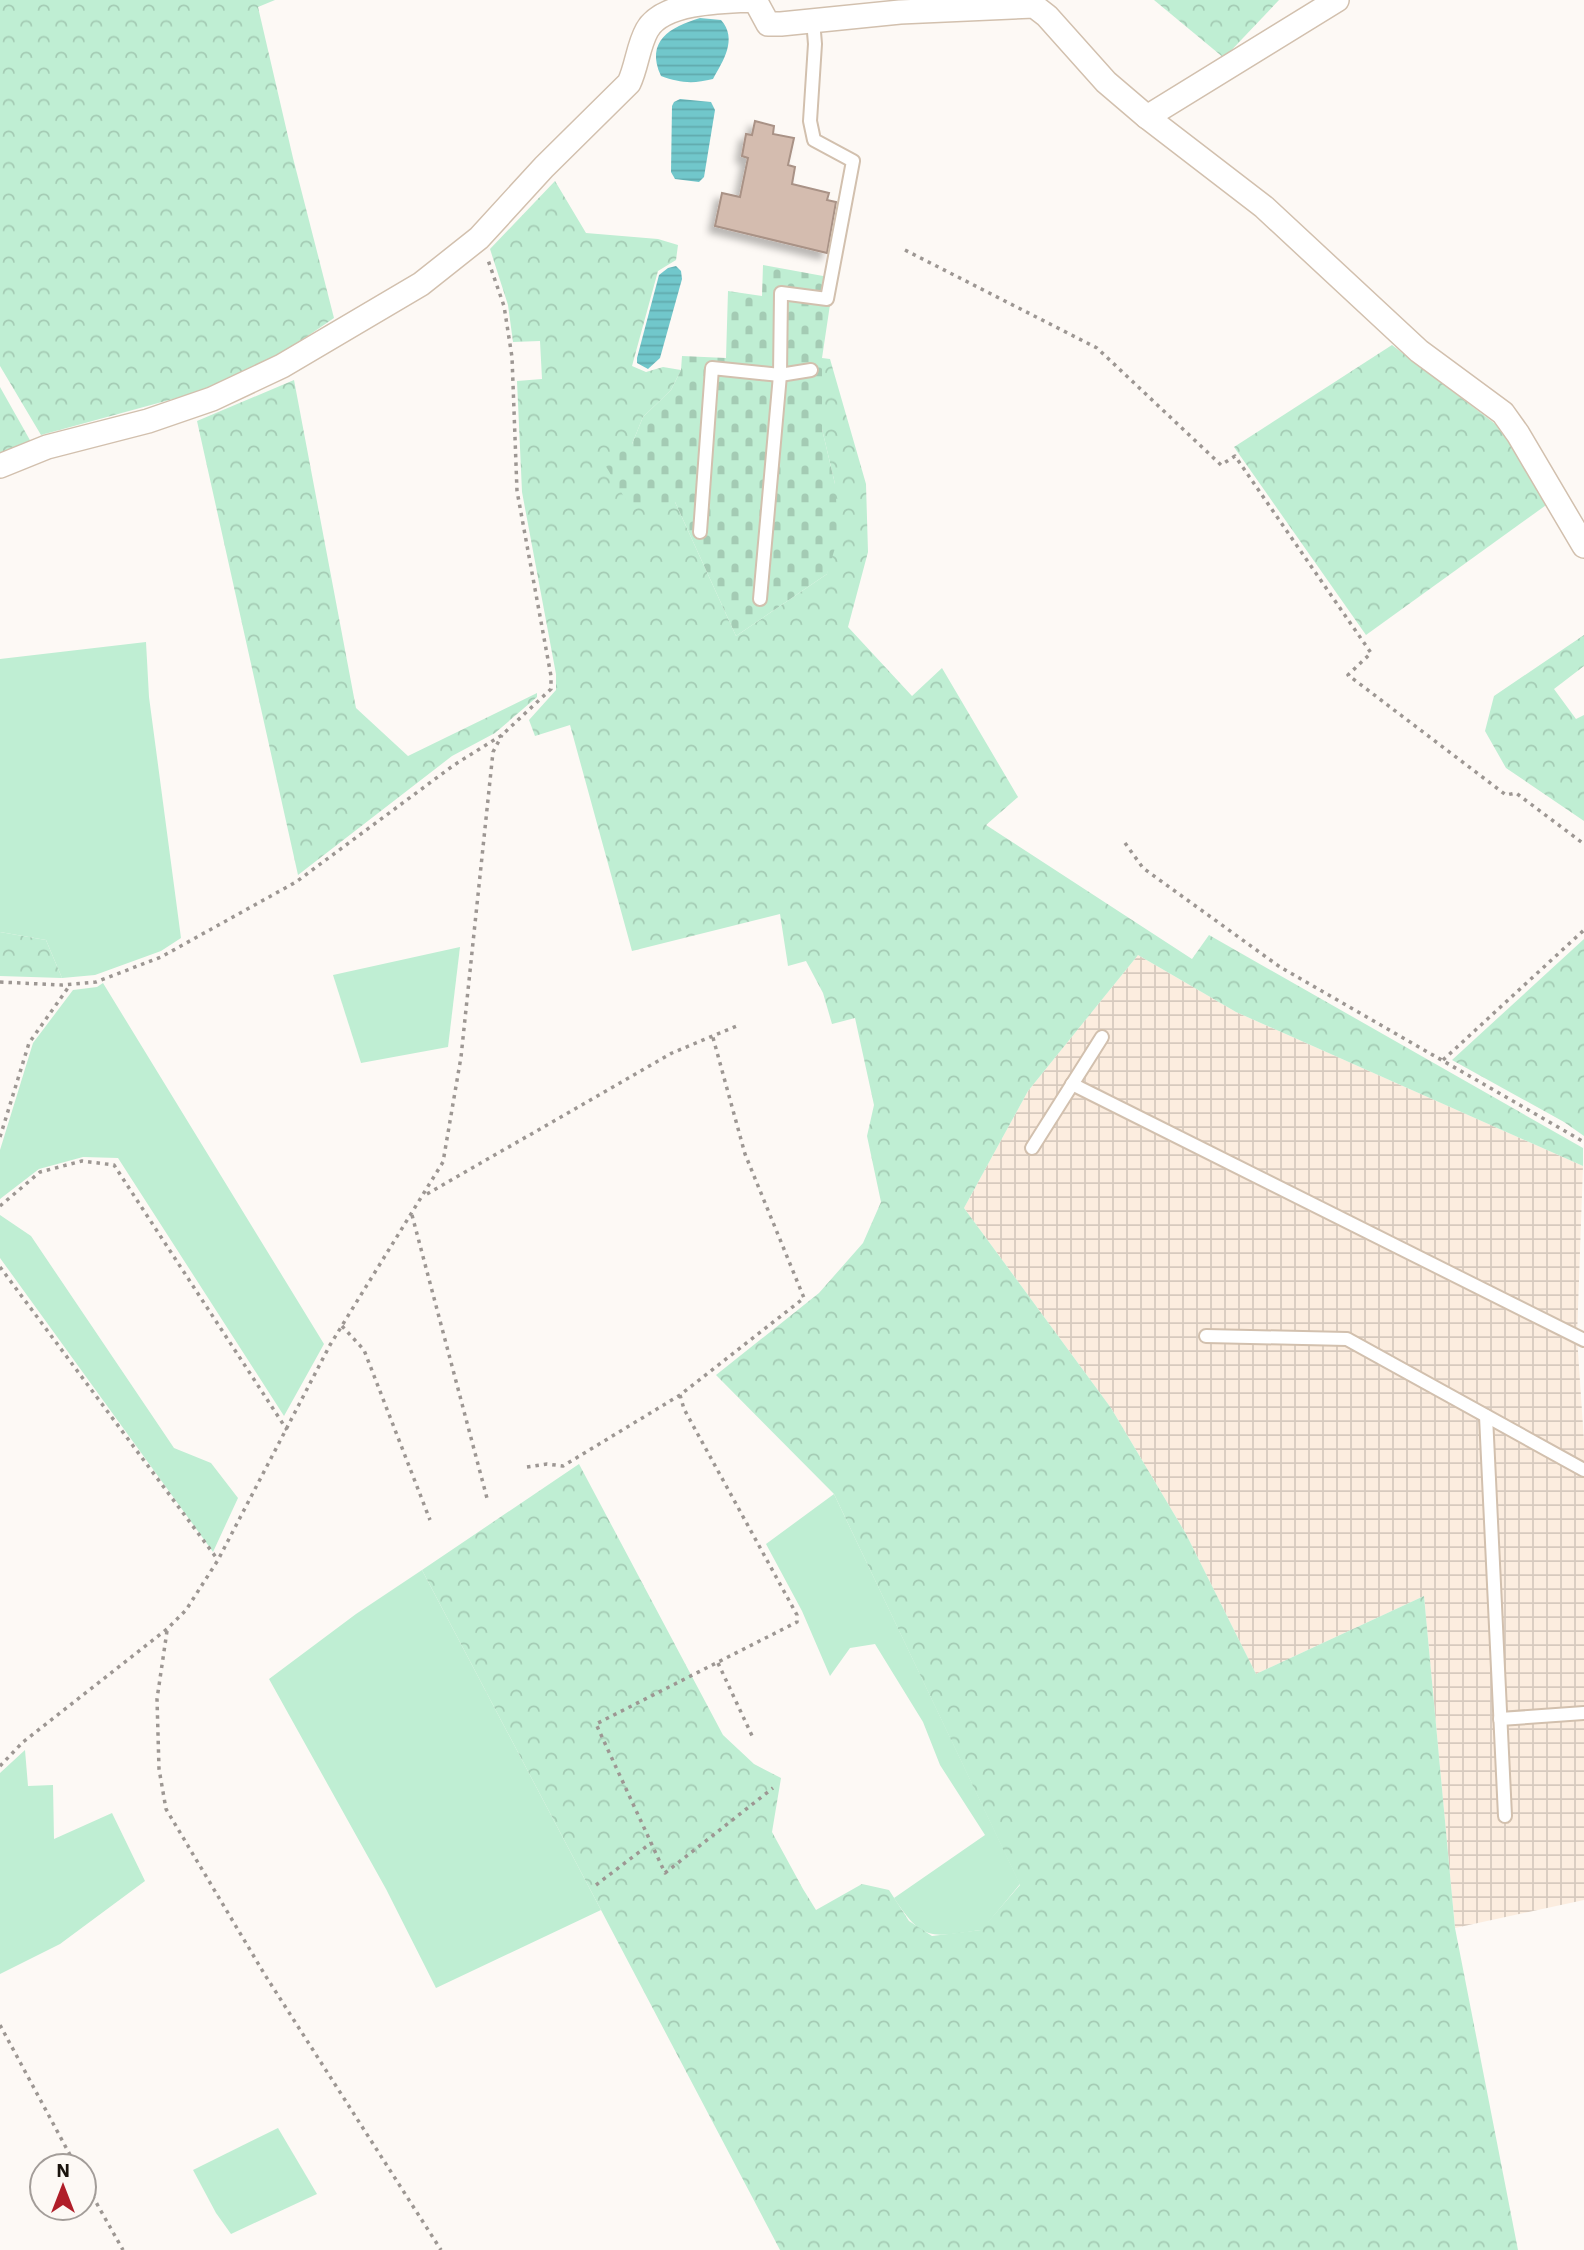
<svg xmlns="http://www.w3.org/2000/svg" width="1584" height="2250" viewBox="0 0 1584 2250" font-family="'IBM Plex Sans',sans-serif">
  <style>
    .industrial { fill: url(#industrial-grid) }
    .green { fill: #bfeed3 }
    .forest { fill: url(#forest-crowns) }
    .cemetery { fill: url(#cemetery-stones) }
    .water { fill: url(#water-rules) }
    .building { fill: #d4bcaf; stroke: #a99286; stroke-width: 2; filter: url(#shadow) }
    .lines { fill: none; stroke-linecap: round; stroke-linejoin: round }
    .service-casing { stroke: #d2c0ae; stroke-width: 16 }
    .minor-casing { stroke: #d2c0ae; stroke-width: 26 }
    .path { stroke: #9d9793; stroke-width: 3.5; stroke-dasharray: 3.5 5; stroke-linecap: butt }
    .service { stroke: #fff; stroke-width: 12 }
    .minor { stroke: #fff; stroke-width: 23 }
  </style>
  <defs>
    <pattern id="industrial-grid" width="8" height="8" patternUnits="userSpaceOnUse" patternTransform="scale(1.75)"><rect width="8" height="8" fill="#fceddf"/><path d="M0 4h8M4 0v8" fill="none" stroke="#d7cabe"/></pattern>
    <pattern id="forest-crowns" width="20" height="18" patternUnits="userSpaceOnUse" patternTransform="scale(1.75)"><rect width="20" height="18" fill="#bfeed3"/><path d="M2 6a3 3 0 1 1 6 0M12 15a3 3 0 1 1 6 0" fill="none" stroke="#a4cbb4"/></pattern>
    <pattern id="cemetery-stones" width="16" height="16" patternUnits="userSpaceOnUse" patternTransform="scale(1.75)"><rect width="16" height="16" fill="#bfeed3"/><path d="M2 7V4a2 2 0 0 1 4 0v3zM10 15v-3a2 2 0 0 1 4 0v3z" fill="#a4cbb4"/></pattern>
    <pattern id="water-rules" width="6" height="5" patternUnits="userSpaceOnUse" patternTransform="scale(1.75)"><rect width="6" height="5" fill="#71c7cb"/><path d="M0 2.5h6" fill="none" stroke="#61aaad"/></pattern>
    <filter id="shadow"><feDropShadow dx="-6" dy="6" stdDeviation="3.5" flood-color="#0004"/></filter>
  </defs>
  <rect width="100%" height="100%" fill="#fdf9f5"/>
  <!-- industrial -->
  <path class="industrial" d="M1138,955l98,57 347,154 -6,171 7,104v459l-129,28 -31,-332 -168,78 -70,-140 -75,-126 -147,-200 64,-117z"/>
  <!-- green -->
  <g class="green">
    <path d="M146,642l3,55 32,241 -20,13 -66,24 -33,3 -16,-38 -46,-8v-273z"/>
    <path d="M460,947l-12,100 -87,16 -28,-88z"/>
    <path d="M103,983l221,361 -40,72 -166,-258 -35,-1 -44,12 -39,30v-49l33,-107 40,-53 24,-3z"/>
    <path d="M0,1215l31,21 143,212 37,15 27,35 -25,54 -213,-294z"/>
    <path d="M834,1494l186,390 -38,46c-50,6 -58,14 -88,-32l91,-63 -45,-70 -17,-43 -48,-78 -25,4 -20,28 -28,-65 -36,-67z"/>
    <path d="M422,1570l179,340 -165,78 -50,-99 -117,-210 87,-65z"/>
    <path d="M25,1750l3,36 25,-1 1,54 58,-26 33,68 -85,63 -60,30v-201z"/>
    <path d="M278,2128l39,66 -86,40 -15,-21 -23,-43z"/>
  </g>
  <!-- forest -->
  <g class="forest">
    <path d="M0,0h275l-17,7 35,151 41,160 -57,39 -82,36 -154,42 -41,-69z"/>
    <path d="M1154,0h125l-55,58z"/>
    <path d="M555,181l31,52 72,6 20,6 -2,15 -18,11 -26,95 14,6 17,-5 18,3 -10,20 -28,27 -11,27 43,58 61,134 91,-62 8,-90 -13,-55v-71l8,1 36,125 2,68 -20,75 64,69 30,-28 76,129 -32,28 206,134 17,-24 374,213v18l-347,-154 -98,-57 -110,136 -64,117 147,200 75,126 70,140 168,-78 31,332 63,322h-738l-358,-680 157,-106 144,271 31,29 27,14 -9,54 31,57 13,21 46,-26 27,6 20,31 23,15 49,-6 39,-45 -186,-391 -118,-119 103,-82 44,-50 18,-41 -14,-66 7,-31 -19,-87 -23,6 -9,-31 -17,-32 -18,5 -8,-52 -148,37 -62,-226 -35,11 -6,-16 27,-30v-16l-34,-182 -5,-111 25,-2 -2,-38 -27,1 -5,-37 -18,-56z"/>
    <path d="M1392,345l123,94 34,64 -183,132 -132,-188z"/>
    <path d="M294,380l62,328 52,48 129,-63v4l-42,36 -43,23 -154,119 -101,-454z"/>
    <path d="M0,387l31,55 -31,13z"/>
    <path d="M1584,635v31l-30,23 22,30 8,-4v106l-78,-53 -21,-37 9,-35z"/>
    <path d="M0,932l46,8 16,38 -62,-2z"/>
    <path d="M1584,939v197l-20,-14 -112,-62z"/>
  </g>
  <!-- cemetery -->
  <path class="cemetery" d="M763,265l71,13 -12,80v71l13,55 4,51 -12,39 -91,62 -61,-134 -45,5 -26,-44 28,-19 11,-27 28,-27 10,-20 1,-14 44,2 2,-67 34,5z"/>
  <!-- water -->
  <g class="water">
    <path d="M700,18l21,2c17,19 2,41 -8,59 -20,5 -33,4 -52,-3 -16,-35 9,-49 39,-58z"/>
    <path d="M680,99l31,3 4,8 -11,67 -5,5 -24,-3 -4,-7 1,-66 2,-4z"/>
    <path d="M676,266l5,5 1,8 -22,79 -12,11 -11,-6v-5l22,-83 9,-7z"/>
  </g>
  <!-- building -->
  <path class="building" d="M755,121l19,5 -1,8 21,4 -6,27 7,2 -3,17 37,9 -2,7 9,2 -9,51 -112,-27 7,-33 18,4 8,-39 -6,-2 4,-22 6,1z"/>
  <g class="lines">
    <!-- service casing -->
    <g class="service-casing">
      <g id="service">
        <path d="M700,532l12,-164 68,7 31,-5"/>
        <path d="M760,599l20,-224 1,-82 46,6 26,-138 -39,-21 -4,-19 5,-77 -2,-24"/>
        <path d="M1072,1084l512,256"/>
        <path d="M1032,1148l70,-111"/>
        <path d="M1206,1336l141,3 237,131"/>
        <path d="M1486,1416l19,400"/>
        <path d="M1500,1719l84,-6"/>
      </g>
    </g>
    <!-- minor casing -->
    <g class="minor-casing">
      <g id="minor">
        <path d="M1147,117l190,-117"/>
        <path d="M0,466l47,-19 101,-26 64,-22 70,-33 139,-82 58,-46 65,-71 85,-84c8,-17 9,-37 18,-53 16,-29 79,-29 108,-30l13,24h13l119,-12 134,-6 13,10 59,66 41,35 117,90 155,144 84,62 15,21 66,112"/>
      </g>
    </g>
    <!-- path -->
    <g class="path">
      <path d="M905,250l192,98 124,117 14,-9 136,197 -23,22 158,120 10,-2 68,51"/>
      <path d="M1125,843l18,25 137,99 304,175"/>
      <path d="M0,982l62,3 34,-3 65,-25 135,-75 158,-117 48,-30 49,-46v-13l-34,-185 -5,-134 -8,-51 -16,-46"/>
      <path d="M1443,1060l141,-130"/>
      <path d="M0,1137l29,-94 41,-58"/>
      <path d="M427,1194l245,-141 67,-28"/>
      <path d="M0,1206l40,-34 42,-11 32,4 173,265"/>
      <path d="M412,1215l76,287"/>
      <path d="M0,1267l218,293"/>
      <path d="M342,1326l22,24 66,170"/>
      <path d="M680,1395l4,14 113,206v7l-201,102 69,149 108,-85"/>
      <path d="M527,1467l20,-3 16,2 117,-71 124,-97 -59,-144 -33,-120"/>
      <path d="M167,1631l-10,68 2,70 7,40 99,166 176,275"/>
      <path d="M718,1663l36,77"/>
      <path d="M0,1766l23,-24 144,-113 19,-19 32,-50 112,-215 113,-183 18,-105 32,-305 9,-17"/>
      <path d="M596,1885l55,-42"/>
      <path d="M0,2025l76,141"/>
      <path d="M84,2181l39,69"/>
    </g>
    <!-- service -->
    <use href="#service" class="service"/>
    <!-- minor -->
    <use href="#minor" class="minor"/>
  </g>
  <!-- north arrow -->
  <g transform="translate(63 2187)"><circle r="33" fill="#fdf9f5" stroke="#a39d99" stroke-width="2"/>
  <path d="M0-5L12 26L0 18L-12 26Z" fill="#b01e29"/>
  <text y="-10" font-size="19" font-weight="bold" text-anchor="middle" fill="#1b140e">N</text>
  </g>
</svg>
